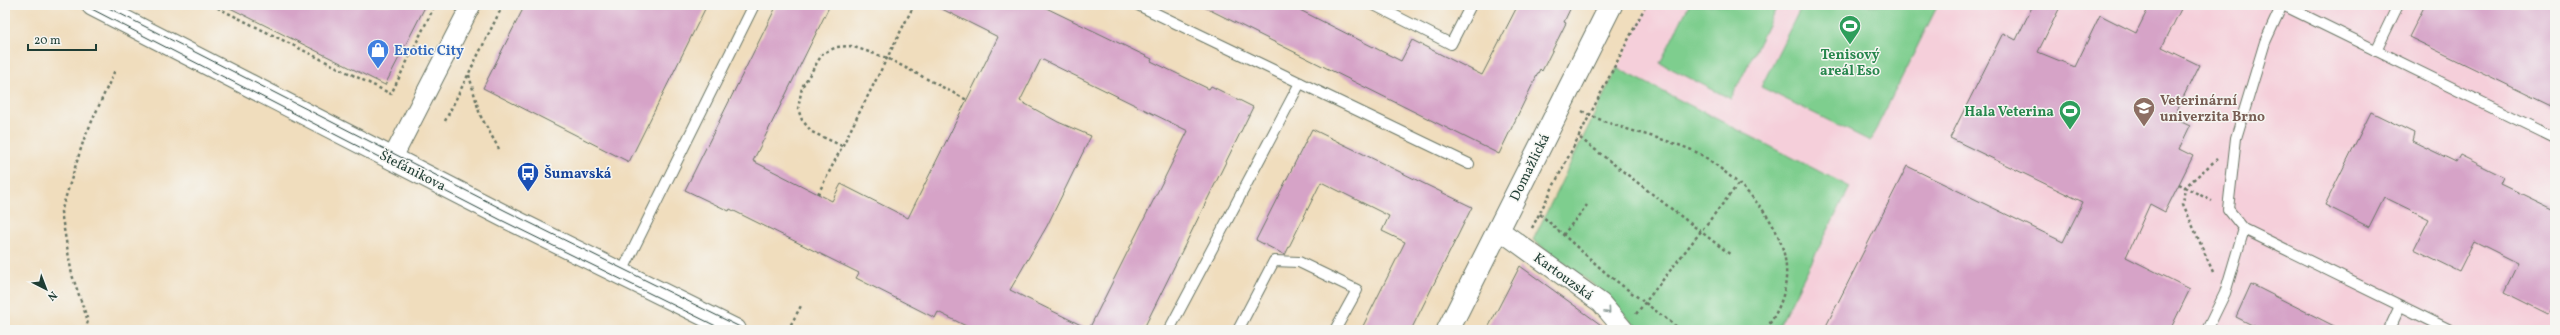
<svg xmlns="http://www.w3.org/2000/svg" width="2560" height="335" viewBox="0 0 2560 335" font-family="Vollkorn,serif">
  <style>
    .built { fill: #f5cfda }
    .green { fill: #7ece8e; stroke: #4e8661 }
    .building { fill: #d6a3c7; fill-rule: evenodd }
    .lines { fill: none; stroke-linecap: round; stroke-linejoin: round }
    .service-casing { stroke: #687564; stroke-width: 12 }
    .minor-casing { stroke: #687564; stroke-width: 21 }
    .tertiary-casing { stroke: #687564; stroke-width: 24 }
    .path { stroke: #687564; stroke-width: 2.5; stroke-dasharray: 3 3; stroke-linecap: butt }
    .service { stroke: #fff; stroke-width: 10 }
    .minor { stroke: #fff; stroke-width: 19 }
    .tertiary { stroke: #fff; stroke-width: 22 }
    .tram { stroke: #1f3d34; stroke-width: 1 }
    .oneway { stroke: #8f9e9a }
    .labels { text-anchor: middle; stroke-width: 3; stroke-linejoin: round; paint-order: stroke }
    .shop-label { font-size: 14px; font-weight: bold; fill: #366cbe; stroke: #f6f6f2; text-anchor: start }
    .leisure-label { font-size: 14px; font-weight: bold; fill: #27864d; stroke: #f6f6f2 }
    .education-label { font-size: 14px; font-weight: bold; fill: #785e54; stroke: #f6f6f2; text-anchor: start }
    .street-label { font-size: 14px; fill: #1f3d34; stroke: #f6f6f2 }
    .transit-label { font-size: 14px; font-weight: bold; fill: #164399; stroke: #f6f6f2; text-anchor: start }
  </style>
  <rect width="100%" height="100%" fill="#f6f6f2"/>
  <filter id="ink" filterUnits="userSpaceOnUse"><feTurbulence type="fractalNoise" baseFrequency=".025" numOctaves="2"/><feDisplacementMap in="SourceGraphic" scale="8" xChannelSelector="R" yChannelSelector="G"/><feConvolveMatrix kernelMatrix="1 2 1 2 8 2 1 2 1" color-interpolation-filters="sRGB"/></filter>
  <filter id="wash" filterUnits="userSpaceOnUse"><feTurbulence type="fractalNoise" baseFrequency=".012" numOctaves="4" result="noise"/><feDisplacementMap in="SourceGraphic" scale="16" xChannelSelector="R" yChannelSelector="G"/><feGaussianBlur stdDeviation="0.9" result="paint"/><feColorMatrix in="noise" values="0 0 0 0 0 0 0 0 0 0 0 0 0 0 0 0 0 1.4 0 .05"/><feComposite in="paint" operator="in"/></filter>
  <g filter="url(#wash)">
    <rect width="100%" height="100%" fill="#f0ddbd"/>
    <!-- built -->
    <path class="built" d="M1649,5h906v325h-778l73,-143 -233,-119z"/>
    <!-- green -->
    <g class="green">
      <path d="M1689,5h89l-47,94 -71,-36z"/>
      <path d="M1802,5h136l-68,136 -109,-54z"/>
      <path d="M1617,68l233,119 -73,143h-140l-27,-33 -77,-57z"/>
    </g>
    <g id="blocks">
      <!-- building -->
      <g class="building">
        <path d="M224,5h202l-41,80z"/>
        <path d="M525,5h182l-78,157 -146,-74z"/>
        <path d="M777,5h53l-77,156 79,40 9,-17 67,34 90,-181 -64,-32h106l112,54 -1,2 58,28 2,-3 42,21 -110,223h-169l-36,-18 -3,6 -79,-40 3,-5 -129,-64 -1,2 -44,-21zM1041,59l147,72 -99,198 -79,-39 37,-64 44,-90 -33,-14 -38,-21z"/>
        <path d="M1200,5h90l111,56 11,-21 70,35 36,-70h54l-8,17 2,1 -24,48 -2,-2 -41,85z"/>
        <path d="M2033,5h28l-23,47 37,15 25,-52 36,18 14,-28h33l-21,42 37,18 -26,53 17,8 -11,23 14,7 -28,56 -15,-8 -24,53 64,32 -20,41h-346l83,-164 156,76 20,-40 -133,-64 53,-105 13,7z"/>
        <path d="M2425,5h130v103l-146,-71z"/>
        <path d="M2371,112l43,21 -2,8 44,21 4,-7 44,22 -3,7 54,26v89l-7,15 -44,-22 14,-29 -44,-22 -15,30 -45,-22 15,-30 -45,-22 -15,30 -44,-22z"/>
        <path d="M1312,129l160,78 -61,123h-50l44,-88 -23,-11 7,-15 -68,-34 -36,73 -29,-15z"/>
        <path d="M1520,266l51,37 37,27h-121z"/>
        <path d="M2251,284l91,46h-80l-26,-13z"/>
      </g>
    </g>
  </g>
  <g filter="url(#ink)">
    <use href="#blocks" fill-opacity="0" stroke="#687564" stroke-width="1"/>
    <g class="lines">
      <!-- service casing -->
      <g class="service-casing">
        <g id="service">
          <path d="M1138,5l331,159"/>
          <path d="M1374,5l77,39 20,-39"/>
          <path d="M2283,5l272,133"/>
          <path d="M2376,51l22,-46"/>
          <path d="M2244,229l-16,-20 8,-71 29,-96 17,-37"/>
          <path d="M621,274l133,-269"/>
          <path d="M1169,330l131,-247"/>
          <path d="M1238,330l36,-69 25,1 58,28 -22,40"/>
          <path d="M2207,330l18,-37 19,-64 206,101"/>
          <path d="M2389,330l11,-24"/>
        </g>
      </g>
      <!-- minor casing -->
      <g class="minor-casing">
        <g id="minor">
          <path d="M392,159l79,-154"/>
          <path d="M1498,229l103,74 23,27"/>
        </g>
      </g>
      <!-- tertiary casing -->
      <g class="tertiary-casing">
        <g id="tertiary">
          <path d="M93,5l411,211 231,114"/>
          <path d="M1448,330l163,-325"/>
        </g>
      </g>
      <!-- path -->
      <g class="path">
        <path d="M212,5l179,89 44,-89"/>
        <path d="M469,75l11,40 19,34"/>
        <path d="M1582,111c35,19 75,24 112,40 13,6 26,17 37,26 49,41 77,97 34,153"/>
        <path d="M445,121l58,-116"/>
        <path d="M1580,138l151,117"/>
        <path d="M842,146l-30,-14 -10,-12 -4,-11 4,-22 21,-34 14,-6 14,-1 36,12 80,42"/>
        <path d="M2179,184l33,17"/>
        <path d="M818,194l96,-189"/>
        <path d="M1540,214l67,60 74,56"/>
        <path d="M1532,228l114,-223"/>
        <path d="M1563,235l24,-30"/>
        <path d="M2213,272l-30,-68 2,-17 32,-28"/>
        <path d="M1636,314l103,-131"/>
        <path d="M85,330l3,-9 -16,-46 -11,-63 23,-73 31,-69"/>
        <path d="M788,330l14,-26"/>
      </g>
      <!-- service -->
      <use href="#service" class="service"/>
      <!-- minor -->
      <use href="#minor" class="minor"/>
      <!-- tertiary -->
      <use href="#tertiary" class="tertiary"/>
      <!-- tram -->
      <g class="tram">
        <path d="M84,5l417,215 223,110"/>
        <path d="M103,5l403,206 240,119"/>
      </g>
    </g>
    <!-- one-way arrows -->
    <defs><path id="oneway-chevron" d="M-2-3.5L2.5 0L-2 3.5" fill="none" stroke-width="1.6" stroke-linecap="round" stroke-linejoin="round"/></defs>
    <use class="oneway" href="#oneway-chevron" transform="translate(1608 311) rotate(49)"/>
  </g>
  <!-- icons -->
  <defs>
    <g id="stadium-pin" transform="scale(1.15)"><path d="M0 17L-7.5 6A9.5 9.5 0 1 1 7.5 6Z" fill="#2e9e5b" stroke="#f6f6f2"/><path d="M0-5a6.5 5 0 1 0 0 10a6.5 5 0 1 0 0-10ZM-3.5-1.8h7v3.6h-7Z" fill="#fff"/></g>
    <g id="shop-pin" transform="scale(1.15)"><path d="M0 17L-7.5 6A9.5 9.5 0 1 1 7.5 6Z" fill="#3f7fe0" stroke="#f6f6f2"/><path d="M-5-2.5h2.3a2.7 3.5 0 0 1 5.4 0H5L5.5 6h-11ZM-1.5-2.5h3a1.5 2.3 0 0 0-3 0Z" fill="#fff"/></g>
    <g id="university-pin" transform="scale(1.15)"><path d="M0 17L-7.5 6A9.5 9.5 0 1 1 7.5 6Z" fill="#8d6e63" stroke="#f6f6f2"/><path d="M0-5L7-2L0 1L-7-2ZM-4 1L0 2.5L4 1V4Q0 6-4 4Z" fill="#fff"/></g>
    <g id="bus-pin" transform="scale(1.15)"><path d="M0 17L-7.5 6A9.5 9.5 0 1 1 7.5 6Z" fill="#1a4fb4" stroke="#f6f6f2"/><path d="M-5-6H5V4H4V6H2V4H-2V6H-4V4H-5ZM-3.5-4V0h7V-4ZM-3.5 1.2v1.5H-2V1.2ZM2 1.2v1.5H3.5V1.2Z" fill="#fff"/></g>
  </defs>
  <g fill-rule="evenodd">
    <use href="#stadium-pin" x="1850" y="26"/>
    <use href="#shop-pin" x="378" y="50"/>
    <use href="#university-pin" x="2144" y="108"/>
    <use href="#stadium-pin" x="2070" y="111"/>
    <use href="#bus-pin" x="528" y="173"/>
  </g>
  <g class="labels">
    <!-- shop labels -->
    <g class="shop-label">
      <text x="394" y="55">Erotic City</text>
    </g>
    <!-- leisure labels -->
    <g class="leisure-label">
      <text x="1850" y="59">Tenisový<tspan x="1850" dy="16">areál Eso</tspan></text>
      <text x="2054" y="116" text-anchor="end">Hala Veterina</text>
    </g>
    <!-- education labels -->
    <g class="education-label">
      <text x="2160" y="105">Veterinární<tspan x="2160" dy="16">univerzita Brno</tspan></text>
    </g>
    <!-- street labels -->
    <g class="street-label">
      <text transform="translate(1529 167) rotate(-64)" y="5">Domažlická</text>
      <text transform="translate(413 170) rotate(27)" y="5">Štefánikova</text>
      <text transform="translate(1564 276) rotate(36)" y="5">Kartouzská</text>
    </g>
    <!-- transit labels -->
    <g class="transit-label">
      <text x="544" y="178">Šumavská</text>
    </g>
  </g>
  <!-- margin -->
  <rect width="2560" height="335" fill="none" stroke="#f6f6f2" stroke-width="20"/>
  <!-- north arrow -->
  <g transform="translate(46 289) rotate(138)" stroke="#f6f6f2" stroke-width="3" paint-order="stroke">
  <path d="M0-3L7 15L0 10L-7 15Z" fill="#1f3d34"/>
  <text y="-6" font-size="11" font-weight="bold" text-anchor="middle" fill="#1f3d34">N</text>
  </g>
  <!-- scale -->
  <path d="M28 44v6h68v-6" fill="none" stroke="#1f3d34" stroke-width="2"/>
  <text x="34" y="44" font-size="12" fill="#1f3d34" stroke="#f6f6f2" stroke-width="3" paint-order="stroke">20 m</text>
</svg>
